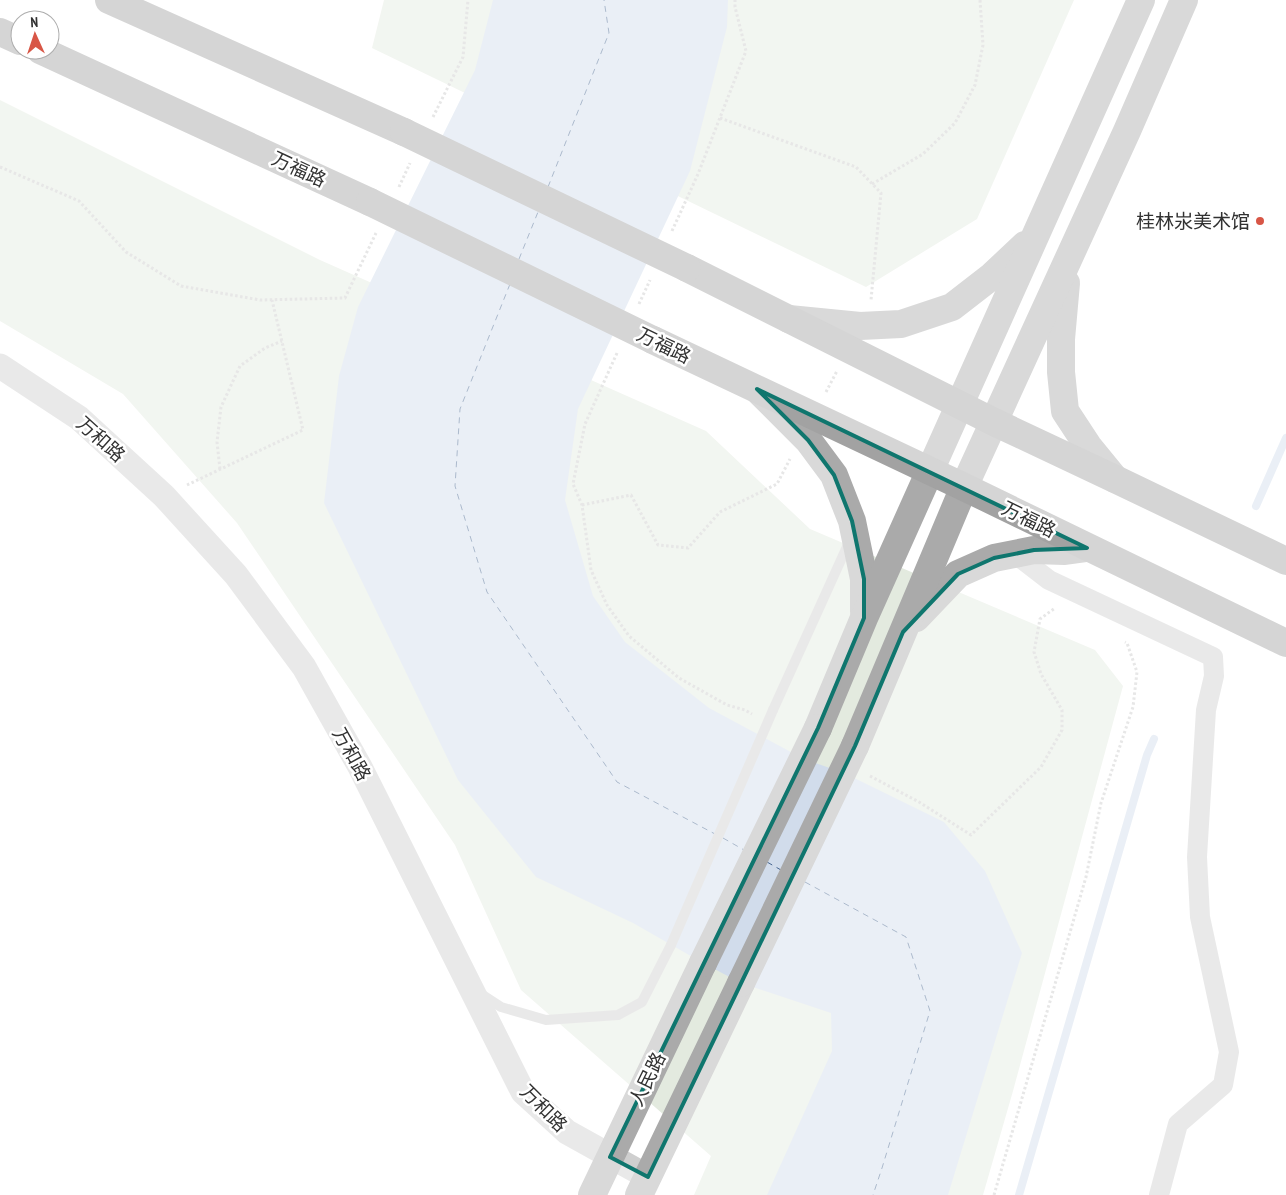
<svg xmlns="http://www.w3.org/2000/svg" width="1286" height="1195" viewBox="0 0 1286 1195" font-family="'PT Sans Narrow','Noto Sans SC',sans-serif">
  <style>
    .green { fill: #e3eadf }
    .water { fill: #d1dceb }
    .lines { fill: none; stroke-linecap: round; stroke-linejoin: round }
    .stream { stroke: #d1dceb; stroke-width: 8 }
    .ferry { stroke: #46658f; stroke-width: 1; stroke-dasharray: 6 5; stroke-linecap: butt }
    .path { stroke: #c9c9c9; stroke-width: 3; stroke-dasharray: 2.5 2.5; stroke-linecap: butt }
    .service { stroke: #cfcfcf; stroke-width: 10 }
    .minor { stroke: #cfcfcf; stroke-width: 20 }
    .tertiary { stroke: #cfcfcf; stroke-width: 25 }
    .primary { stroke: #aaa; stroke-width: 28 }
    .trunk { stroke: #a2a2a2; stroke-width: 28 }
    .service-bridge { stroke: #cfcfcf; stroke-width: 10 }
    .primary-bridge { stroke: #aaa; stroke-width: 28 }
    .trunk-bridge { stroke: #a2a2a2; stroke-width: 28 }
    .marked { fill: none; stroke: #0f766e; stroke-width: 4; stroke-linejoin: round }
    .poi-dot { fill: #d85646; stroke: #fff; stroke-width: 2 }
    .labels { text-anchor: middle; stroke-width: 5; stroke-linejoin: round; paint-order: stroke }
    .street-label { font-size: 19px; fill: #323232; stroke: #fff }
    .poi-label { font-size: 19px; fill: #323232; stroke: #fff; text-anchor: end }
  </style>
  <rect width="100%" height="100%" fill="#fff"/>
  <!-- green -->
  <g class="green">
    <path d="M384,0h690l-97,219 -111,68 -494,-239z"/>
    <path d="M0,100l320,160 386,171 104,98 285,121 28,36 -110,405 -30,104h-289l17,-39 -190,-166 -66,-145 -218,-322 -114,-129 -123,-73z"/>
  </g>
  <!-- water -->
  <path class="water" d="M493,0h235l-1,27 -37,144 -112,238 -13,91 28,96 32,46 84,66 95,51 40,14 100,49 41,49 37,82 -74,242h-181l65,-144 -1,-38 -90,-30 -38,-20 -70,-40 -97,-46 -78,-97 -134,-277 15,-127 19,-69 117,-237z"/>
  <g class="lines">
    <!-- stream -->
    <g class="stream">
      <path d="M1256,506l30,-68"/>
      <path d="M1019,1195l128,-440 7,-16"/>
    </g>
    <!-- ferry -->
    <g class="ferry">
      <path d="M548,187l61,-154 -5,-33"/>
      <path d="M519,259l19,-47"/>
      <path d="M510,284l-50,125 -5,77 32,106 130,190 98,52"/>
      <path d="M723,838l21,12"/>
      <path d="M767,862l14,8"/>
      <path d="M805,882l101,55 24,74 -48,157 -9,27"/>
    </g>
    <!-- path -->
    <g class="path">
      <path d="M433,117l30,-60 5,-57"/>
      <path d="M720,118l136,49 25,26 -10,107"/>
      <path d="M0,167l79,34 47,51 55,34 79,14 85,-2 31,-65"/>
      <path d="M872,184l51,-30 32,-31 20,-38 8,-40 -3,-45"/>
      <path d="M399,187l11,-24"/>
      <path d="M672,231l26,-57 48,-123 -11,-44v-7"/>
      <path d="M639,304l11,-24"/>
      <path d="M617,353l-32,71 -12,60 9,21 9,65 16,35 22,31 50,42 48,27 18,5 7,4"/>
      <path d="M826,392l11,-21"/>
      <path d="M220,469l-3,-27 4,-35 19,-41 25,-18 17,-7"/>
      <path d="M187,485l116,-55 -31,-130"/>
      <path d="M582,505l49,-10 27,50 30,3 32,-36 57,-28 13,-25"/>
      <path d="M870,776l49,26 52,33 70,-68 21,-37v-20l-21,-36 -7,-22 6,-33 15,-11"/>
      <path d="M994,1195l92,-318 15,-74 32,-96 4,-35 -10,-29 -2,-1"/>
    </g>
    <!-- service -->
    <g class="service">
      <path d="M773,710l77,-170"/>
      <path d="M481,994l20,13 45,13 72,-5 24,-13 29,-57"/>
    </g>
    <!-- minor -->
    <path class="minor" d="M1015,554l34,26 164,77 1,19 -8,34 -9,147 3,60 29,135 -6,33 -45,39 -19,71"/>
    <!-- tertiary -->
    <path class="tertiary" d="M0,366l79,52 85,78 72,79 68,92 56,100 163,325 44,40 81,45"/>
    <!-- primary -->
    <g class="primary">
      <path d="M1066,283l-5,56v33l4,39 23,35 27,33"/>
      <path d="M789,319l71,7 41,-2 51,-17 40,-31 33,-31"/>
      <path d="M760,392l48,48 26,35 18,46 12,58v32"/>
      <path d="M916,618l42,-44 36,-16 40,-8 31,1 22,-3"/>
      <path d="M818,728l46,-110 277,-618"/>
      <path d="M855,746l109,-259 163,-356 57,-131"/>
      <path d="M592,1195l111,-232"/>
      <path d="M639,1195l102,-212"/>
    </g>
    <!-- trunk -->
    <g class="trunk">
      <path d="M109,0l295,132"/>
      <path d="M0,32l20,9"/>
      <path d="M40,50l330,152"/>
      <path d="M687,268l307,154 121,57 171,82"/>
      <path d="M653,340l311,147 322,156"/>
    </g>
    <!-- service-bridge -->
    <path class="service-bridge" d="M671,945l102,-235"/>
    <!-- primary-bridge -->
    <g class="primary-bridge">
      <path d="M703,963l115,-235"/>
      <path d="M741,983l114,-237"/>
    </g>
    <!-- trunk-bridge -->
    <g class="trunk-bridge">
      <path d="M404,132l283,136"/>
      <path d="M370,202l283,138"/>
    </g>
  </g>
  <!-- marked area -->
  <path d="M0 0H1286V1195H0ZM757,389l330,159 -53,2 -40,8 -36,16 -55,58 -48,114 -207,431 -38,-20 208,-429 46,-110v-39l-12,-58 -18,-46 -26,-35z" fill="#fff" fill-opacity=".55" fill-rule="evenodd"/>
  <path class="marked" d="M757,389l330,159 -53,2 -40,8 -36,16 -55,58 -48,114 -207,431 -38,-20 208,-429 46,-110v-39l-12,-58 -18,-46 -26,-35z"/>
  <!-- markers -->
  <circle class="poi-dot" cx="1260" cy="221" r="5"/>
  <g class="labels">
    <!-- street labels -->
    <g class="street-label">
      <text transform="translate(299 169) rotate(25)" y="7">万福路</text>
      <text transform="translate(664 345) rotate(26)" y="7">万福路</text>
      <text transform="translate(101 439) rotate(42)" y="7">万和路</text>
      <text transform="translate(1029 519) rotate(26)" y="7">万福路</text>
      <text transform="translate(352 754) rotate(61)" y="7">万和路</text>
      <text transform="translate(647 1079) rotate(-64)" y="7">人民路</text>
      <text transform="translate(544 1108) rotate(45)" y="7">万和路</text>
    </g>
    <!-- poi labels -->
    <g class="poi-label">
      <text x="1250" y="228">桂林汖美术馆</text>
    </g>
  </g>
  <!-- north arrow -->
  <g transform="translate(35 35) rotate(357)"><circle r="24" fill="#ffffff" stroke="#adadad"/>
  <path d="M0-4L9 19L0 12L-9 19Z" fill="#d85646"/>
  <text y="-8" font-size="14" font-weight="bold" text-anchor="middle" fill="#323232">N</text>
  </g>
</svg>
